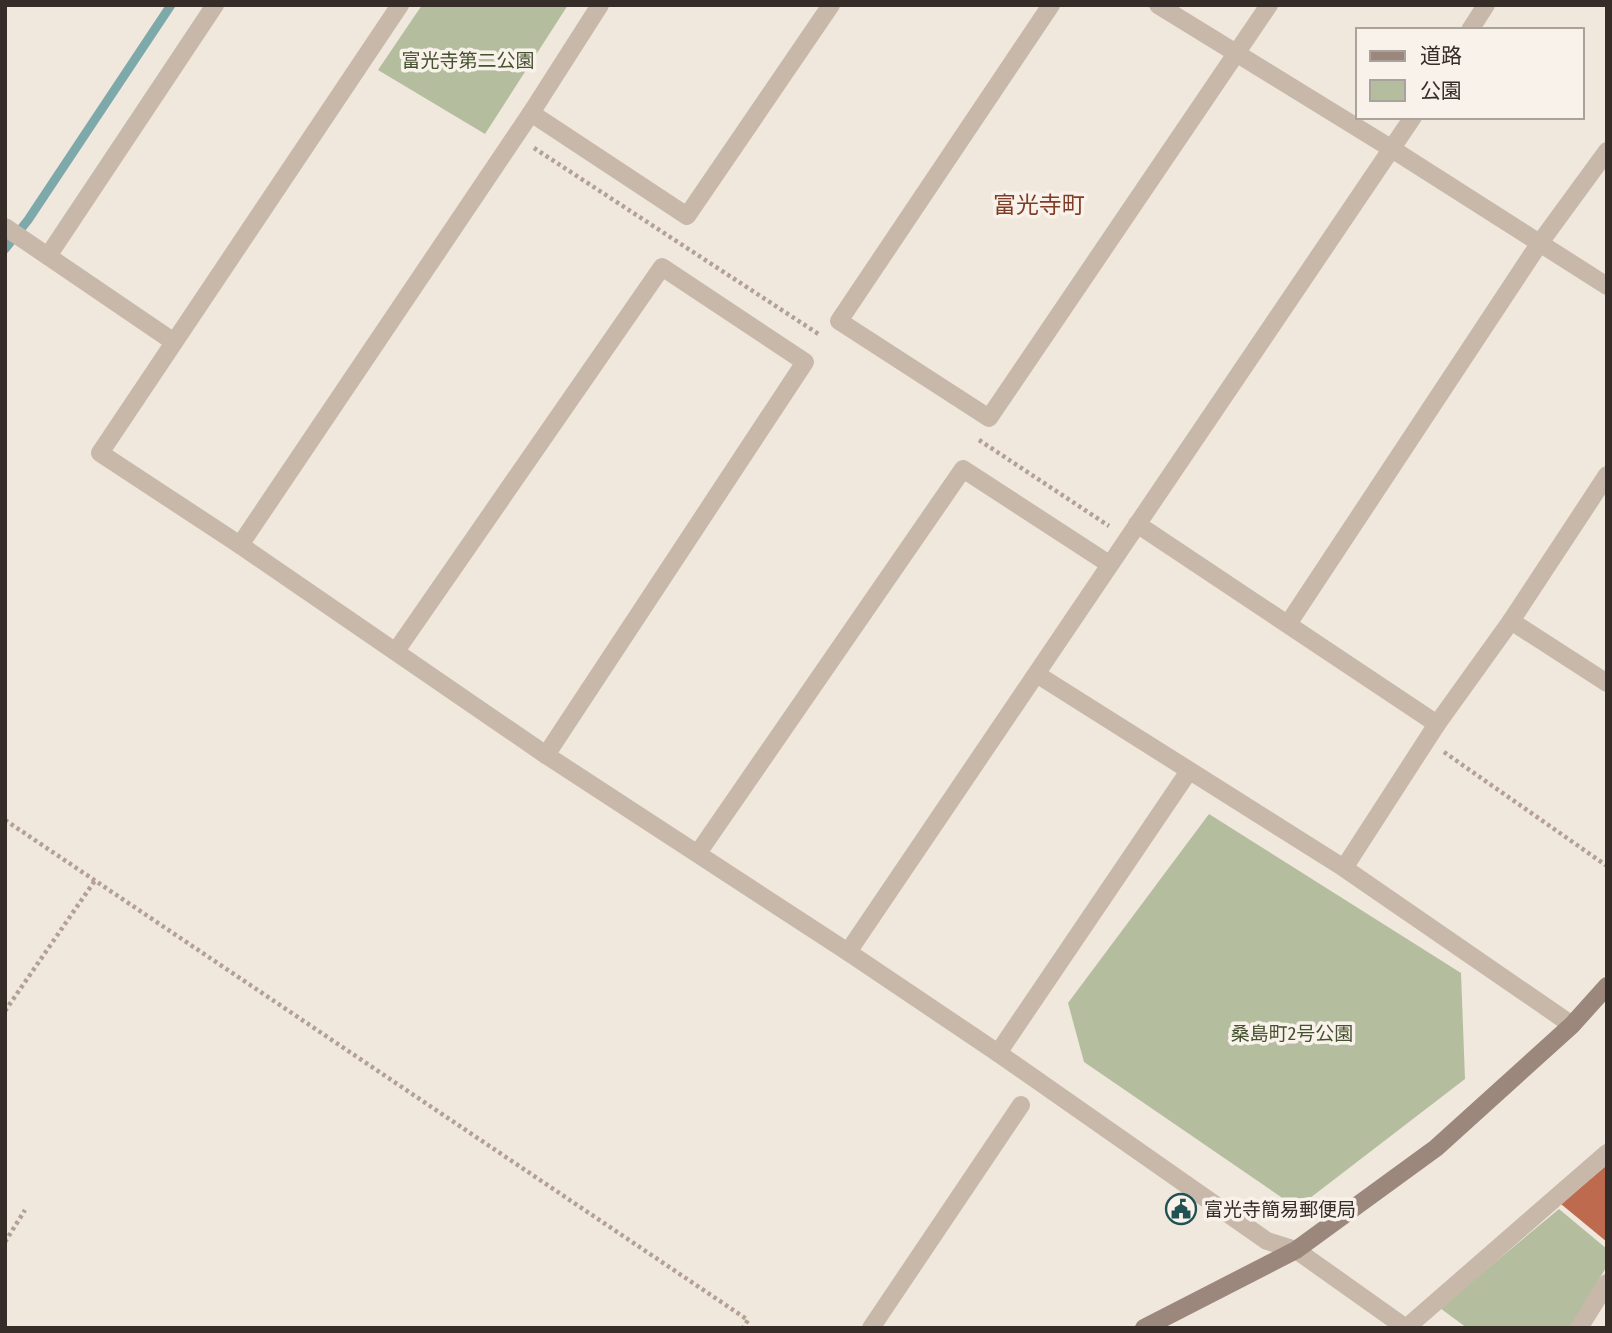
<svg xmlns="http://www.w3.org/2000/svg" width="1612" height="1333" viewBox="0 0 1612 1333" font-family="'Fira Sans Condensed','Noto Sans JP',sans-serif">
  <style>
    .green { fill: #b4be9e }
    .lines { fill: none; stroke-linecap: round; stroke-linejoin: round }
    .stream { stroke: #7ea9ab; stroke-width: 9 }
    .building { fill: #bd6a4f }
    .path { stroke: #b3a294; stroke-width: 4.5; stroke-dasharray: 3.5 3.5; stroke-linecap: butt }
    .street { stroke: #c8b8aa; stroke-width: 18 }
    .secondary { stroke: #9b877c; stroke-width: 18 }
    .labels { text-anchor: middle; stroke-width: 7; stroke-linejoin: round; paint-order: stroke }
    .park-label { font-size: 19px; fill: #45522f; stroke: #f8f2ea }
    .poi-label { font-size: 19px; fill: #362d29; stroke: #f8f2ea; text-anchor: start }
    .quarter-label { font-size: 23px; fill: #7f3d28; stroke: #f8f2ea }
  </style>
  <rect width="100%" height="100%" fill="#f0e8dd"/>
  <!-- green -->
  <g class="green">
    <path d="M422,5h146l-83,129 -107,-64z"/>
    <path d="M1209,814l252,159 4,106 -168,129 -213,-146 -16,-59z"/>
    <path d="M1559,1209l48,40v17l-37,62h-103l-27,-20z"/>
  </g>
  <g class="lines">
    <!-- stream -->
    <path class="stream" d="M5,249l23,-29 143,-215"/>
  </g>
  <!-- building -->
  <path class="building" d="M1607,1165v77l-46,-38z"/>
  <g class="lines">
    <!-- path -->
    <g class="path">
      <path d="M534,148l286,187"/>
      <path d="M979,440l130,86"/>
      <path d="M1444,752l163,114"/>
      <path d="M5,820l743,500 -5,8"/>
      <path d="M5,1011l91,-132"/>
      <path d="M5,1242l20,-32"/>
    </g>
    <!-- street -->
    <g class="street">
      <path d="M400,5l-300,448 140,92 306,210 302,197 150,101 269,188 29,9 110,78"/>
      <path d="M1051,5l-212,316 150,97 280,-413"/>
      <path d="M1158,5l234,144 215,137"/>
      <path d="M1470,30l16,-25"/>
      <path d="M531,113l156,103 144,-211"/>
      <path d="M5,227l169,115"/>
      <path d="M48,256l167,-251"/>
      <path d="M1137,524l300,200"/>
      <path d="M240,545l291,-432 69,-108"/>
      <path d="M1511,621l96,62"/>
      <path d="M1288,624l251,-380 68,-93"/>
      <path d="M396,651l266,-384 143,95 -259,393"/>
      <path d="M1038,675l306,193 228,157"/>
      <path d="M698,853l265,-384 146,95"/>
      <path d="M1344,868l93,-144 74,-103 96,-146"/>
      <path d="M848,952l565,-835"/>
      <path d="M998,1053l191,-282"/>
      <path d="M871,1328l150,-223"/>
      <path d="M1406,1328l201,-175"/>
      <path d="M1579,1328l28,-45"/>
    </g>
    <!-- secondary -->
    <path class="secondary" d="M1144,1328l152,-78 140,-102 136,-123 35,-39"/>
  </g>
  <!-- icons -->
  <defs>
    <g id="civic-ring" transform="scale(1.575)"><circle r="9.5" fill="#f8f2ea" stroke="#225154" stroke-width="1.5"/><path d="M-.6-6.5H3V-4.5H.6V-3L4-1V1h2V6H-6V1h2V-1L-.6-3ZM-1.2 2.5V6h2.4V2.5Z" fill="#225154"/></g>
  </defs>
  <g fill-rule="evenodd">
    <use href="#civic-ring" x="1181" y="1209"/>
  </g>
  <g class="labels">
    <!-- park labels -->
    <g class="park-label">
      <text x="468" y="67">富光寺第二公園</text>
      <text x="1292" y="1040">桑島町2号公園</text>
    </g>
    <!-- poi labels -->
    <g class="poi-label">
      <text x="1204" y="1216">富光寺簡易郵便局</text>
    </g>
    <!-- quarter labels -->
    <g class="quarter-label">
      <text x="1039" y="213">富光寺町</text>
    </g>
  </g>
  <!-- border -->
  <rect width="1612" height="1333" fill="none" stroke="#362d29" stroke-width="14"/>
  <!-- legend -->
  <rect x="1356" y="28" width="228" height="91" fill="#f8f2ea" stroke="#aaa39d" stroke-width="2"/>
  <rect x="1370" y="51" width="35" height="10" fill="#9b877c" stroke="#aaa39d" stroke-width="2"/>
  <text x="1420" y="63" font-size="21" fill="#362d29">道路</text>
  <rect x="1370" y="80" width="35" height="21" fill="#b4be9e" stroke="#aaa39d" stroke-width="2"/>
  <text x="1420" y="98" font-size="21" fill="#362d29">公園</text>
</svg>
